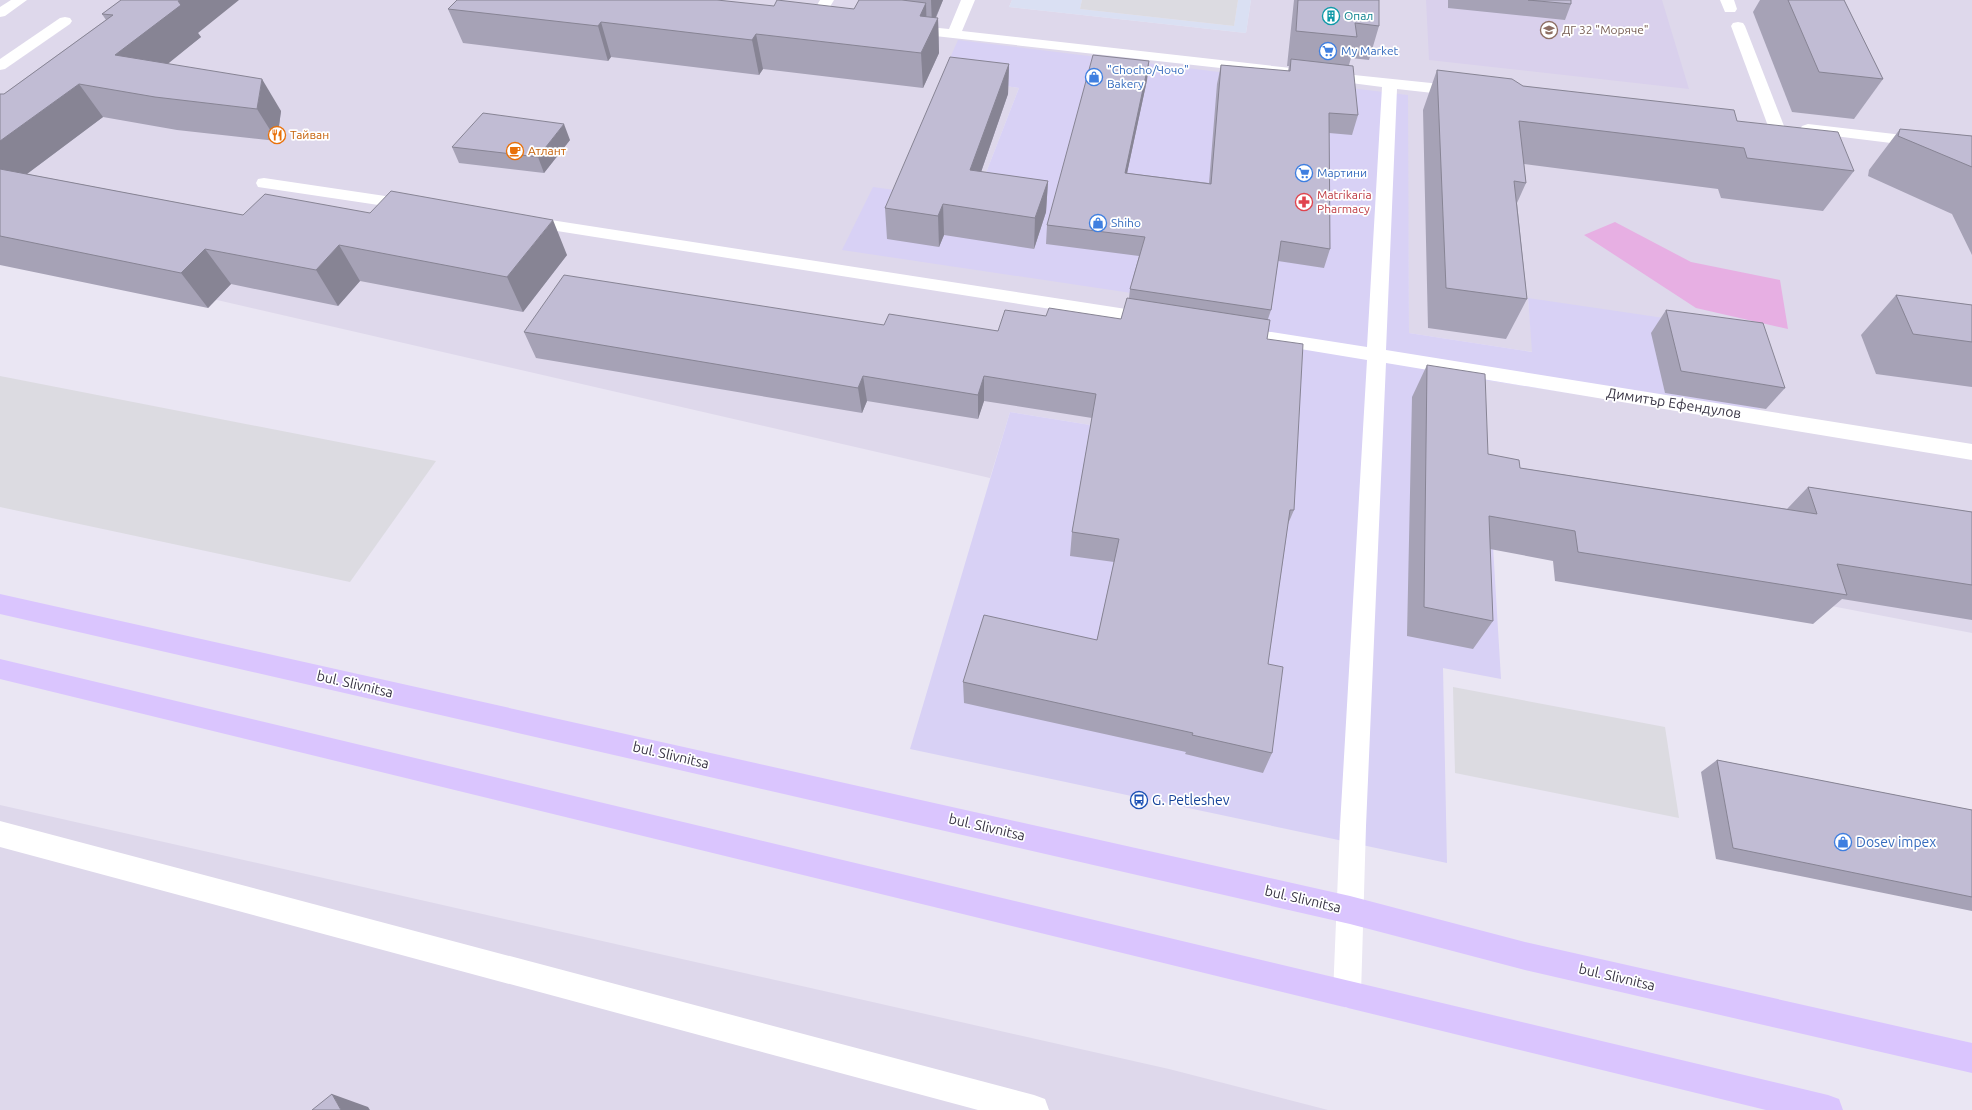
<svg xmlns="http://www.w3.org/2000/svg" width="1972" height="1110" viewBox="0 0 1972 1110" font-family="Ubuntu,sans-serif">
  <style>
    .residential { fill: #ded8eb }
    .commercial { fill: #d8d1f5 }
    .education { fill: #d9d0ec }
    .medical { fill: #dae0f3 }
    .green { fill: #e7afe3 }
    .parking { fill: #dcdbe1 }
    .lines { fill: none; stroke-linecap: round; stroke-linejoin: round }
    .lane { fill: #fff; fill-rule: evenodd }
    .secondary { fill: #dac5fe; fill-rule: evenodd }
    .wall { fill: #a6a2b6 }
    .shaded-wall { fill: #878494 }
    .building { fill: #c1bcd4; stroke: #878494 }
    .labels { text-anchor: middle; stroke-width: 3.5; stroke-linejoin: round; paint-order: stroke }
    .far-culture-label { font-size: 12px; fill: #0d838f; stroke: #fff; text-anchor: start }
    .far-education-label { font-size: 12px; fill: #785e54; stroke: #fff; text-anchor: start }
    .far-shop-label { font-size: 12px; fill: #366cbe; stroke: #fff; text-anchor: start }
    .far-food-label { font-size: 12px; fill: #c56008; stroke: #fff; text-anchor: start }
    .far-health-label { font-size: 12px; fill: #be3a42; stroke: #fff; text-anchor: start }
    .street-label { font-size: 14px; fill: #393545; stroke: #fff }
    .transit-label { font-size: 14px; fill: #164399; stroke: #fff; text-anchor: start }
    .shop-label { font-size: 14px; fill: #366cbe; stroke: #fff; text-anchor: start }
  </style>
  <rect width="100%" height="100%" fill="#eae6f3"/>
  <!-- residential -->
  <g class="residential">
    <path d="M0,0h1012l-3,7 237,26 5,-33h721v633l-479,-92 -10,-161 280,43 -235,-124 5,53 -124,-19 -2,-238 -466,-17 78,10 -44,113 163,93 -29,134 -99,-16 -20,66 -990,-228z"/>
    <path d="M0,805l1169,264 159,41h-1328z"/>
  </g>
  <!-- commercial -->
  <path class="commercial" d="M958,40l450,55 1,238 123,19 -4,-54 211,31 24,94 -280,-43 18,299 -58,-11 4,195 -537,-114 100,-337 99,16 29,-134 -296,-44 31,-63 102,14 44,-113 -78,-10z"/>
  <!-- education -->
  <path class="education" d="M1426,0h236l27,89 -260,-29z"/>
  <!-- medical -->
  <path class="medical" d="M1012,0h70l-2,9 154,17 4,-26h13l-5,33 -237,-26z"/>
  <!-- green -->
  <path class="green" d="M1615,222l76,40 89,18 8,49 -92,-21 -112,-73z"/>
  <!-- parking -->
  <g class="parking">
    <path d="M1082,0h156l-4,26 -154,-17z"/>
    <path d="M0,376l436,85 -86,121 -350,-75z"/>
    <path d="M1453,687l212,40 14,91 -224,-45z"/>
  </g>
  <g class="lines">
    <!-- lane -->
    <g class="lane">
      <path d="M11,0h16l-22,16 -5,1v-10z"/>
      <path d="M820,0h14l-13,22h-10l-2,-3z"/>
      <path d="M961,0h14l-13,31 329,37 5,1 2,3 -2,3 -5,1 -383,-43 -5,-1 -2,-3 2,-3 5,-1 41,4z"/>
      <path d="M1720,0h14l3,9 -2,3h-10z"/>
      <path d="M65,17l5,1 2,3 -2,3 -65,45 -5,1v-11l60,-41z"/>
      <path d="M1738,22l5,1 2,3 39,100 -2,3h-12l-2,-3 -37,-100 2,-3z"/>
      <path d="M1325,72l135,14 5,2 3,3 -3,3 -5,2 -63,-7 -11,261 586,94v16l-586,-97 -20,463 -5,168 -4,10 -10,4 -10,-4 -4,-10 7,-168 27,-466 -128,-21 -7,-1 -2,-5 2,-5 7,-1 128,20 15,-260 -62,-8 -2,-3 2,-3z"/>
      <path d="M1808,124l164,19v10l-170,-21 -2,-3 2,-3z"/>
      <path d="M264,178l148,22 6,1 2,4 -2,4 -6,1 -154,-23 -2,-4 2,-4z"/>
      <path d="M525,216l627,97 7,2 2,4 -2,4 -7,2 -633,-100 -3,-4 3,-4z"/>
      <path d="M0,821l1034,274 11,4 4,11h-71l-978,-263z"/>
    </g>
    <!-- secondary -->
    <g class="secondary">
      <path d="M0,594l1350,302 175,46 447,101v30l-447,-103 -175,-46 -1350,-310z"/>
      <path d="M0,659l1828,436 11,4 4,11h-77l-1766,-431z"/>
    </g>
  </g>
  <!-- wall -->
  <g class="wall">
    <path d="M121,0l77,33 3,4 -34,26 114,48 -4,30 -100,-11 -74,-13 -76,57 216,41 324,40 -44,57 -163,-31 -22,25 -107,-22 -23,24 -208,-43v-171h4l102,-74 -4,-6z"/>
    <path d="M859,0h84l-7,18h2l1,35 -16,35 -160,-19 -4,6 -148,-18 -3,4 -145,-18 -15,-34 326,-3 80,3z"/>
    <path d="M1294,0h85v26l-10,34 -18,-2 -2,7 9,50 -6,20 -23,-2 1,116 -6,19 -46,-7 -7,49 -3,9 -1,20 27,171 -6,14 -20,140 4,89 -9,20 -78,-19 1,-2 -222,-49 -1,-21 134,-42 17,-78 -44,-6 2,-24 20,-114 -108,-17 -6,18 -111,-18 -5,12 -326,-55 -12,-26 360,-7 114,6 48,-15 75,3 8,-21 1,-9 9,-33 -93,-12 1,-19 102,-164 -2,19 -20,93 82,10 8,-99 4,-19 67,6 1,-5h-2z"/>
    <path d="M1448,0h123v4l-6,16 -117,-12z"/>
    <path d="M1760,0h84l39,79 -29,40 -62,-7 -39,-100z"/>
    <path d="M1009,64l-1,30 -27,78 67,9 -2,31 -12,37 -90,-14 -5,12 -52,-8 -2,-31z"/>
    <path d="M1437,70l86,16 331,85 -31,40 -102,-13 -3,-9 -194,-25 2,19 -9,20 10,96 -21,40 -78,-11 -5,-218z"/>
    <path d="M1900,129l72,7v119l-20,-41 -84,-38 1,-6z"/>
    <path d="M570,140l-26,33 -85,-10 -7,-16z"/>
    <path d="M1896,295l76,10v82l-96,-13 -15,-39z"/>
    <path d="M1666,310l119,78 -19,21 -101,-16 -14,-60z"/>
    <path d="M1427,365l61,89 32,14 267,41 21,-22 164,25v108l-130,-21 -29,25 -258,-43 -2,-20 -63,-12 3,72 -20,28 -66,-13 5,-239z"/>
    <path d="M1717,760l255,50v101l-256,-52 -15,-87z"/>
  </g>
  <!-- shaded-wall -->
  <g class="shaded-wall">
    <path d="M180,0h59l-41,33 3,4 -63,51 -23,-33z"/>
    <path d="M931,0h12l-11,26z"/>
    <path d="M926,3l1,34 -7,-21z"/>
    <path d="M938,18l1,35 -16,35 -2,-35z"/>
    <path d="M601,22l10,35 -3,4 -10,-35z"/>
    <path d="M756,34l7,35 -4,6 -7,-35z"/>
    <path d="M1149,61l-2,19 -24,112 2,-19z"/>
    <path d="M1009,64l-1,30 -37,107 -1,-31z"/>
    <path d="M262,79l19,32 -4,30 -20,-32z"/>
    <path d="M79,84l24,33 -103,77v-53z"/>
    <path d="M564,124l6,16 -26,33 -6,-16z"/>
    <path d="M1048,181l-2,31 -12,37 1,-31z"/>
    <path d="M943,204l1,31 -5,12 -1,-31z"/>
    <path d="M553,220l14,35 -44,57 -16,-35z"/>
    <path d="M339,245l21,36 -22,25 -22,-36z"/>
    <path d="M205,249l26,35 -23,24 -27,-35z"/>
    <path d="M863,376l4,25 -5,12 -4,-25z"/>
    <path d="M984,376v25l-6,18v-24z"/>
    <path d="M332,1094l36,13 2,3h-29z"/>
  </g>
  <!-- building -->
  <g class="building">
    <path d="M121,0h59l-2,1 3,4 -66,50 147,24 -5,30 -102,-12 -76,-13 -79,57v-47h4l109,-79 -11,-1z"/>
    <path d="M457,0h260l57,6 3,-6 77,9 5,-9h43l24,3 -6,13 18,2 -17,35 -165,-19 -4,6 -151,-18 -3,4 -150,-17z"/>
    <path d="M1298,0h81v26l-24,-3 2,14 -61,-6z"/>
    <path d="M1528,0h43v4z"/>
    <path d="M1788,0h56l39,79 -64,-7z"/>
    <path d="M1093,55l56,6 -24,112 86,11 10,-119 69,6 1,-12 62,7 5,49 -29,-2 1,136 -49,-8 -10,69 -141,-21 15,-52 -98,-12z"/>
    <path d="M950,57l59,7 -39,106 78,11 -13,37 -92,-14 -5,12 -53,-8z"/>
    <path d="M1437,70l75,9 11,7 211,24 3,11 101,11 16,39 -107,-13 -3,-10 -225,-27 7,62 -12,-2 13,118 -81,-11z"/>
    <path d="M483,113l81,11 -26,33 -86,-10z"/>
    <path d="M1900,129l72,7v31l-74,-31z"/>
    <path d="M0,169l243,46 22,-21 105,19 21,-22 162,29 -46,57 -168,-32 -23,25 -111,-21 -24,24 -181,-37z"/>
    <path d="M564,275l320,50 5,-11 109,17 7,-21 41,6 3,-8 72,11 6,-21 143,22 -3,19 36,5 -9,166h-4l-22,154 15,3 -11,86 -80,-18 1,-2 -230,-51 21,-67 113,25 22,-101 -47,-7 24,-138 -112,-18 -6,19 -115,-19 -5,12 -334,-56z"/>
    <path d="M1896,295l76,10v37l-59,-8z"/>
    <path d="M1666,310l97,13 22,65 -104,-17z"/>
    <path d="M1427,365l58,9 3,80 31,6 1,8 297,46 -9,-27 164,25v73l-135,-21 10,31 -269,-43 -3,-21 -86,-15 4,105 -69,-14z"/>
    <path d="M1717,760l255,50v87l-239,-49z"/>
    <path d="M332,1094l9,16h-29z"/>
  </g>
  <!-- icons -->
  <defs>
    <g id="building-ring" transform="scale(0.9)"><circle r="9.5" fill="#fff" stroke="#0f9aa8" stroke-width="1.5"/><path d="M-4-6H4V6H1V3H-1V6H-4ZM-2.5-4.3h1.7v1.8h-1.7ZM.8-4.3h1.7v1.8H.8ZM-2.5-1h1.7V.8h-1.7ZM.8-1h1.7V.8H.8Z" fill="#0f9aa8"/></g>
    <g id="school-ring" transform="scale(0.9)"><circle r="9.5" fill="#fff" stroke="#8d6e63" stroke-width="1.5"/><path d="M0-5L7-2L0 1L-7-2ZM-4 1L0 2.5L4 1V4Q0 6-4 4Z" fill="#8d6e63"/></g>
    <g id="supermarket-ring" transform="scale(0.9)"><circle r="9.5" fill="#fff" stroke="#3f7fe0" stroke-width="1.5"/><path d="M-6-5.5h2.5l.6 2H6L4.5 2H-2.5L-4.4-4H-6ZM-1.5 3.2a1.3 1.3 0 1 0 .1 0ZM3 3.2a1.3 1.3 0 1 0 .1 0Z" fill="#3f7fe0"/></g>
    <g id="shop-ring" transform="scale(0.9)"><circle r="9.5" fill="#fff" stroke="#3f7fe0" stroke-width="1.5"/><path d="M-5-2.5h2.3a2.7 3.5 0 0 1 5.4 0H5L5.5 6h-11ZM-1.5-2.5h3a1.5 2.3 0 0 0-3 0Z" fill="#3f7fe0"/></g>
    <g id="restaurant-ring" transform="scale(0.9)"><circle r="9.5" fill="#fff" stroke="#e8710a" stroke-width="1.5"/><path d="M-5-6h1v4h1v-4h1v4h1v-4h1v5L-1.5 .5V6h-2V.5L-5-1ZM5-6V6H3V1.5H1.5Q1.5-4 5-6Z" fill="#e8710a"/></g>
    <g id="cafe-ring" transform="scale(0.9)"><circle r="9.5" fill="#fff" stroke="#e8710a" stroke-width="1.5"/><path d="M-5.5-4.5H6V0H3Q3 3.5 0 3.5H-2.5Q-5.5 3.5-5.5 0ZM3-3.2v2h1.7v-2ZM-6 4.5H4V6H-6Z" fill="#e8710a"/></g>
    <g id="pharmacy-ring" transform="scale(0.9)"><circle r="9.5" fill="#fff" stroke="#e0444e" stroke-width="1.5"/><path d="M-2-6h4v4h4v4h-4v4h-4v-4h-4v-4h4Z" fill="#e0444e"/></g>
    <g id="bus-ring" transform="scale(0.9)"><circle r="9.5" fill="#fff" stroke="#1a4fb4" stroke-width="1.5"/><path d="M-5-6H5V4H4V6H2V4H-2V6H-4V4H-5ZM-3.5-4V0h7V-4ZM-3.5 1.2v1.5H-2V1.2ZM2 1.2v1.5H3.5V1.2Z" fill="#1a4fb4"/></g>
  </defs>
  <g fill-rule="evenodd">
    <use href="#building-ring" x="1331" y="16"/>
    <use href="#school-ring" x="1549" y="30"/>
    <use href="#supermarket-ring" x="1328" y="51"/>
    <use href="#shop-ring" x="1094" y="77"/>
    <use href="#restaurant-ring" x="277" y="135"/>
    <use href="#cafe-ring" x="515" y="151"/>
    <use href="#supermarket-ring" x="1304" y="173"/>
    <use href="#pharmacy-ring" x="1304" y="202"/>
    <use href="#shop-ring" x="1098" y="223"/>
    <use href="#bus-ring" x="1139" y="800"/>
    <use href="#shop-ring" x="1843" y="842"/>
  </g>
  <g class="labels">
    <!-- far-culture labels -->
    <g class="far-culture-label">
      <text x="1344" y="20">Опал</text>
    </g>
    <!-- far-education labels -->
    <g class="far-education-label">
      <text x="1562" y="34">ДГ 32 "Моряче"</text>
    </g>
    <!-- far-shop labels -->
    <g class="far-shop-label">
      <text x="1341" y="55">My Market</text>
      <text x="1107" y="74">"Chocho/Чочо"<tspan x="1107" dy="14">Bakery</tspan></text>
      <text x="1317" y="177">Мартини</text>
      <text x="1111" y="227">Shiho</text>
    </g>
    <!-- far-food labels -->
    <g class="far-food-label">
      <text x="290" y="139">Тайван</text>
      <text x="528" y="155">Атлант</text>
    </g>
    <!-- far-health labels -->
    <g class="far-health-label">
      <text x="1317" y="199">Matrikaria<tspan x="1317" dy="14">Pharmacy</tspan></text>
    </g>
    <!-- street labels -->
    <g class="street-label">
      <text transform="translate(1674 403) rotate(9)" y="5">Димитър Ефендулов</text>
      <text transform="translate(355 684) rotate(13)" y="5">bul. Slivnitsa</text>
      <text transform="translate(671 755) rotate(13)" y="5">bul. Slivnitsa</text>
      <text transform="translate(987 827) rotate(13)" y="5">bul. Slivnitsa</text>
      <text transform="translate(1303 899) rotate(13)" y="5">bul. Slivnitsa</text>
      <text transform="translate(1617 977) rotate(13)" y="5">bul. Slivnitsa</text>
    </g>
    <!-- transit labels -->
    <g class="transit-label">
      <text x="1152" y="805">G. Petleshev</text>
    </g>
    <!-- shop labels -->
    <g class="shop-label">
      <text x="1856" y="847">Dosev impex</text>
    </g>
  </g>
</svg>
